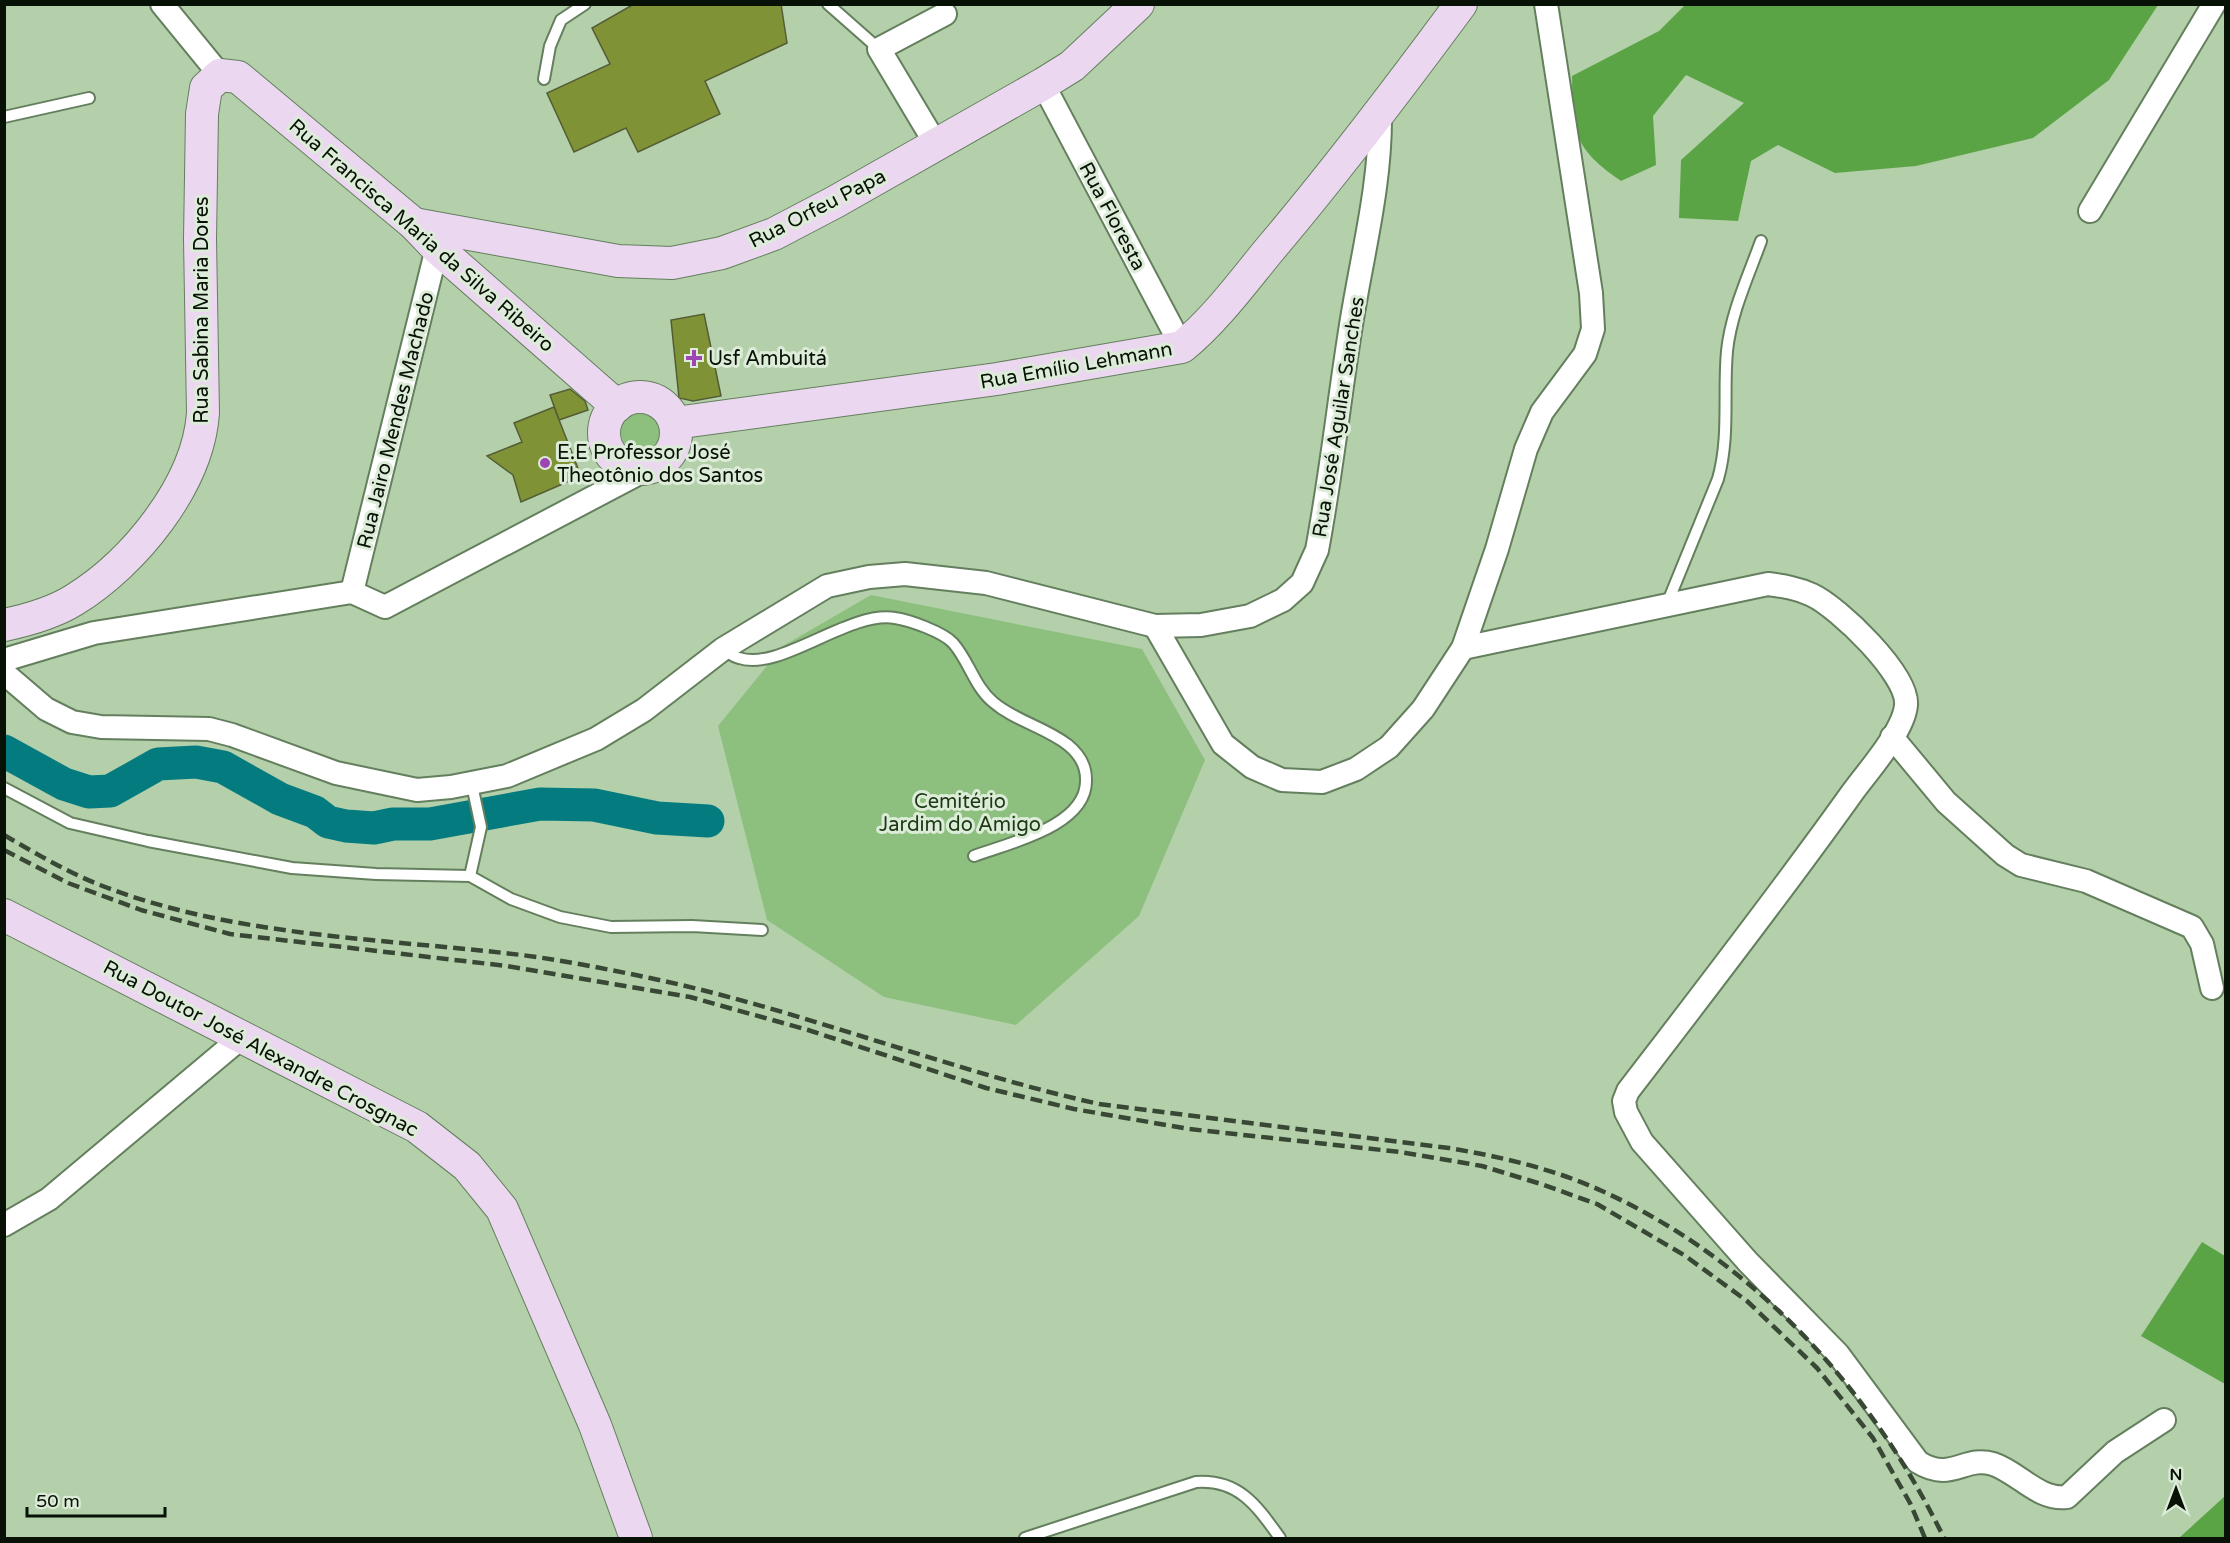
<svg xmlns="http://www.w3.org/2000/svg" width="2230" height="1543" viewBox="0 0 2230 1543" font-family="'Varela Round',sans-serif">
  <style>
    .green { fill: #8dc07f }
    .forest { fill: #5ba446 }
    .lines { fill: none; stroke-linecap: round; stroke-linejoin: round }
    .river { stroke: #037b7f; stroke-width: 33 }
    .building { fill: #809236; stroke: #545c36; stroke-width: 1.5 }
    .lane-casing { stroke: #647f5d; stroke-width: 14 }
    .street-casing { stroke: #647f5d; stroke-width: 26 }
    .secondary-casing { stroke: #647f5d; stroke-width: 34 }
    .lane { stroke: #fff; stroke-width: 10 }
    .street { stroke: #fff; stroke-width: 22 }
    .secondary { stroke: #ebd8f0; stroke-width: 32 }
    .rail { stroke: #384834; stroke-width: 4.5; stroke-dasharray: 12 6; stroke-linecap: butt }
    .poi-dot { fill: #9d46b3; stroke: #ddecd9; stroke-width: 2 }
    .labels { text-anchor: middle; stroke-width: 6; stroke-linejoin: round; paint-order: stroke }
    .street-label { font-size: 20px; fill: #071105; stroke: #ddecd9 }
    .poi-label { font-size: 20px; fill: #071105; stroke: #ddecd9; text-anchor: start }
    .park-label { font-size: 20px; fill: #1b3913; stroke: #ddecd9 }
  </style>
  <rect width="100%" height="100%" fill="#b3d0ab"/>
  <!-- green -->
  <g class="green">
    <circle cx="641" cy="432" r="20"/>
    <path d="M871,595l271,54 63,111 -66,156 -123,109 -132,-28 -117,-77 -49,-194 65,-80z"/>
  </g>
  <!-- forest -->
  <g class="forest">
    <path d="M1685,5h473l-49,75 -76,58 -117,28 -81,7 -57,-28 -27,16 -13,60 -59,-3 2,-58 63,-57 -58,-28 -33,41 3,49 -35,16c-49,-34 -48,-49 -49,-105l87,-45z"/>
    <path d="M2202,1242l23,14v128l-84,-48z"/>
    <path d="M2225,1496v42h-46z"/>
  </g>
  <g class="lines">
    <!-- river -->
    <path class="river" d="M4,751l60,33 25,8 21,-1 48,-27 38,-2 27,5 57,32 35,13 13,10 18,4 28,2 19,-4h37l110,-20 54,1 63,13 51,3"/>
  </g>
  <!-- building -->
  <g class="building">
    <path d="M634,4h147l6,39 -82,38 15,33 -82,38 -12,-24 -52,24 -27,-59 63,-29 -18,-36z"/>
    <path d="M704,314l17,82 -28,5 -14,-3 -8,-78z"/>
    <path d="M570,389l15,12 3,9 -29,10 -9,-25z"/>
    <path d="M554,407l27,69 -60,26 -8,-27 -26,-19 35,-14 -8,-19z"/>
  </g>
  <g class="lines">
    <!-- lane casing -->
    <g class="lane-casing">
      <g id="lane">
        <path d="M828,4l51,45"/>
        <path d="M544,79l6,-33 11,-26 24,-16"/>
        <path d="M4,117l85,-19"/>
        <path d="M1667,604l51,-125c12,-43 5,-85 9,-128 4,-38 21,-74 34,-110"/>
        <path d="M723,649c5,3 10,8 16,9 41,14 110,-48 156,-40 14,2 48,14 58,25 16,18 21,43 40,59 22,19 52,25 75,43 11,9 18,20 18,34 2,47 -77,64 -112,77"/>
        <path d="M4,788l66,35 78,18 144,27 84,6 94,2 41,23 49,18 51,10 81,-1 70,4"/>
        <path d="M470,876l11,-49 -9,-42"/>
        <path d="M1025,1538l171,-56c43,-3 61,24 84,56"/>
      </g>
    </g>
    <!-- street casing -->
    <g class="street-casing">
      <g id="street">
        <path d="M162,4l58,71"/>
        <path d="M1043,84l139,263"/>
        <path d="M937,146l-58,-97 66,-35"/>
        <path d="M2090,211l124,-207"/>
        <path d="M352,592l85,-344"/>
        <path d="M1155,626l68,118 29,23 30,13 40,2 34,-13 33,-22 34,-38 40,-61 34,-99 29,-100 16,-37 43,-58 8,-25 -2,-36 -45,-289"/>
        <path d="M1463,648l305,-64c15,2 29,4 44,11 26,12 97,80 94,110 -2,26 -38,66 -54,88 -72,101 -148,199 -224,298l-4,10 2,11 16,30 106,120 90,92 80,108c34,21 46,-7 75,2 25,8 46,37 74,33l48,-45 49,-32"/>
        <path d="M4,660l90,-27 258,-41 33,15 262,-138"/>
        <path d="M4,673l42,36 26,13 29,5 108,2 23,6 104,38 81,17 34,-3 56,-11 89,-37 48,-29 79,-61 104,-63 42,-9 36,-3 81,9 169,43 46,-1 49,-9 33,-16 19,-17 15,-33c14,-74 22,-150 34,-225 11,-70 30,-140 29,-212"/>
        <path d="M1892,737l54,65 59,53 16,10 65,16 106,46 10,17 10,44"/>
        <path d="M4,1225l45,-26 193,-162"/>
      </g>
    </g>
    <!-- secondary casing -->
    <g class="secondary-casing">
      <g id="secondary">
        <path d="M414,224l204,37 54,2 50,-10 52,-19 61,-32 208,-118 29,-18 66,-62"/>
        <circle cx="640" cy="433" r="36"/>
        <path d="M675,423l322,-44 185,-32c34,-28 60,-64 88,-98 67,-79 129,-161 191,-245"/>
        <path d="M4,625c24,-5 49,-12 70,-25 60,-37 124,-115 129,-187l-3,-174 2,-125 4,-26 14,-13 18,2 176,147 23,24 180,158"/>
        <path d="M4,915l413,212 50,39 35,43 93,216 41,113"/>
      </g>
    </g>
    <!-- lane -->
    <use href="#lane" class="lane"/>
    <!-- street -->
    <use href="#street" class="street"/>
    <!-- secondary -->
    <use href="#secondary" class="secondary"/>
    <!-- rail -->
    <g class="rail">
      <path d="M4,835c31,18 63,37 96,50 127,50 270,53 404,68 48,5 98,15 146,25 152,32 297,92 449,126l350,44c53,9 105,21 153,43 152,69 270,199 342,347"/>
      <path d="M4,850l64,33 73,27 89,24 277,32 183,31 118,33 178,58 88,21 115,20 211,23 82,14 59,18 56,20 87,51 63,46 70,67 56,70 37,65 15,35"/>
    </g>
  </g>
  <!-- markers -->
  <g class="poi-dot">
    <path d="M691 349h6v6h6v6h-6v6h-6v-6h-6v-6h6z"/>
    <circle cx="545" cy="463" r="6"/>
  </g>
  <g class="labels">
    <!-- street labels -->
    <g class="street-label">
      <text transform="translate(817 208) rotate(-27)" y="7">Rua Orfeu Papa</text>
      <text transform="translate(1113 216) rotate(62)" y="7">Rua Floresta</text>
      <text transform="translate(422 235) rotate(41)" y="7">Rua Francisca Maria da Silva Ribeiro</text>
      <text transform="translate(201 310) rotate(-90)" y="7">Rua Sabina Maria Dores</text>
      <text transform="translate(1076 365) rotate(-10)" y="7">Rua Emílio Lehmann</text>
      <text transform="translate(1338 417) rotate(-81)" y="7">Rua José Aguilar Sanches</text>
      <text transform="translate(395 420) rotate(-76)" y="7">Rua Jairo Mendes Machado</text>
      <text transform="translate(261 1048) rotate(28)" y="7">Rua Doutor José Alexandre Crosgnac</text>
    </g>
    <!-- poi labels -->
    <g class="poi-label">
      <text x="708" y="365">Usf Ambuitá</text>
      <text x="557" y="459">E.E Professor José<tspan x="557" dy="23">Theotônio dos Santos</tspan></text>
    </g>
    <!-- park labels -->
    <g class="park-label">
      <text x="960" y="808">Cemitério<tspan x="960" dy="23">Jardim do Amigo</tspan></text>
    </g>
  </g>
  <!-- border -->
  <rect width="2230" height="1543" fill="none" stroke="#071105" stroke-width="12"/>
  <!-- north arrow -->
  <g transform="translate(2176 1489)" stroke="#ddecd9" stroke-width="4.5" paint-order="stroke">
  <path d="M0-4.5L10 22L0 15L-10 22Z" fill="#071105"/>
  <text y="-9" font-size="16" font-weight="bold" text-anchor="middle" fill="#071105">N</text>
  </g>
  <!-- scale -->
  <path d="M27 1507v9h138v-9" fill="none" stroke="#071105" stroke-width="3"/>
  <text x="36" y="1507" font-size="18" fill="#071105" stroke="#ddecd9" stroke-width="4.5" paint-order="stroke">50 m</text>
</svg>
